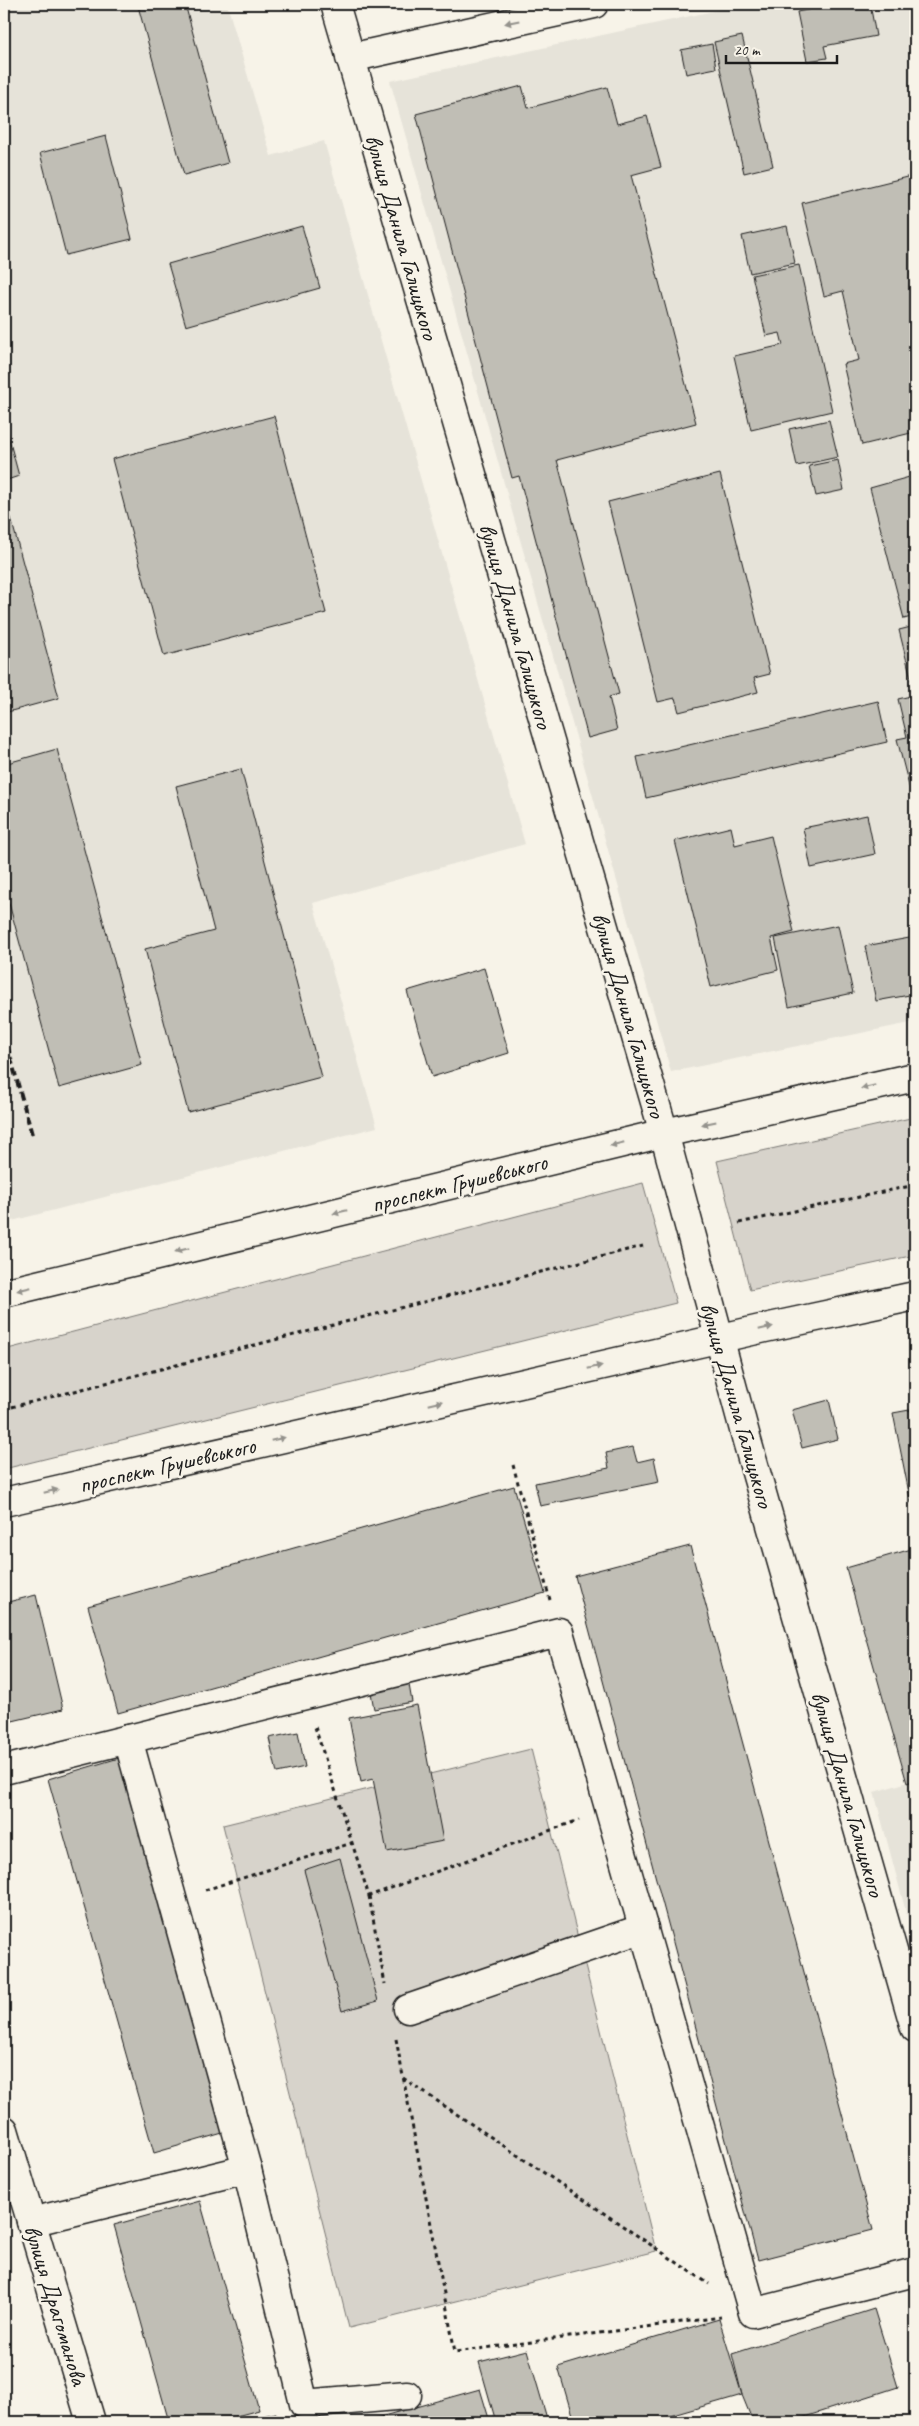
<svg xmlns="http://www.w3.org/2000/svg" width="919" height="2426" viewBox="0 0 919 2426" font-family="Caveat,sans-serif">
  <style>
    .built { fill: #e6e3d9 }
    .green { fill: #d7d3cb; stroke: #7a7874 }
    .building { fill: #c0beb5; stroke: #1c1c1c }
    .lines { fill: none; stroke-linecap: round; stroke-linejoin: round }
    .minor-casing { stroke: #1c1c1c; stroke-width: 31 }
    .major-casing { stroke: #1c1c1c; stroke-width: 31 }
    .path { stroke: #1c1c1c; stroke-width: 3; stroke-dasharray: 4 4; stroke-linecap: butt }
    .minor { stroke: #f7f3e8; stroke-width: 28 }
    .major { stroke: #f7f3e8; stroke-width: 28 }
    .rail { stroke: #1c1c1c; stroke-width: 4; stroke-dasharray: 8 4; stroke-linecap: butt }
    .oneway { fill: #94928c }
    .labels { text-anchor: middle; stroke-width: 5; stroke-linejoin: round; paint-order: stroke }
    .street-label { font-size: 24px; fill: #1c1c1c; stroke: #f7f3e8 }
  </style>
  <rect width="100%" height="100%" fill="#f7f3e8"/>
  <filter id="ink" filterUnits="userSpaceOnUse"><feTurbulence type="fractalNoise" baseFrequency=".02" numOctaves="2"/><feDisplacementMap in="SourceGraphic" scale="10" xChannelSelector="R" yChannelSelector="G"/><feConvolveMatrix kernelMatrix="1 2 1 2 8 2 1 2 1" color-interpolation-filters="sRGB"/></filter>
  <g filter="url(#ink)">
    <!-- built -->
    <g class="built">
      <path d="M4,4h223l44,152 53,-15 201,703 -212,59 64,224 -373,96z"/>
      <path d="M746,4h169v1018l-244,50 -281,-991z"/>
      <path d="M915,1780v166l-41,-154z"/>
    </g>
    <!-- green -->
    <g class="green">
      <path d="M915,1117v138l-165,35 -33,-129z"/>
      <path d="M643,1183l33,120 -672,166v-119z"/>
      <path d="M531,1749l125,502 -307,77 -126,-503z"/>
    </g>
    <!-- building -->
    <g class="building">
      <path d="M148,4h37l43,159 -44,12 -46,-169z"/>
      <path d="M838,4h32l6,32 -52,10 3,12 -20,3 -10,-49z"/>
      <path d="M742,36l31,130 -29,7 -30,-131z"/>
      <path d="M712,44l4,24 -30,6 -5,-24z"/>
      <path d="M522,86l6,22 79,-21 10,37 30,-8 14,51 -30,8 65,248 -139,37 62,234 -10,3 8,33 -29,8 -69,-262 -7,2 -96,-364z"/>
      <path d="M106,136l26,103 -66,16 -26,-102z"/>
      <path d="M915,175v257l-53,13 -19,-81 16,-4 -16,-69 -19,5 -22,-93z"/>
      <path d="M302,226l18,62 -134,38 -18,-62z"/>
      <path d="M787,226l8,37 -45,10 -8,-37z"/>
      <path d="M799,265l33,146 -81,19 -17,-74 49,-11 -3,-12 -14,3 -14,-61z"/>
      <path d="M274,416l52,197 -162,43 -52,-197z"/>
      <path d="M4,420l15,56 -15,5z"/>
      <path d="M829,420l9,37 -41,9 -8,-37z"/>
      <path d="M838,460l6,30 -28,6 -7,-30z"/>
      <path d="M720,474l50,200 -16,4 4,14 -79,20 -4,-14 -17,4 -50,-200z"/>
      <path d="M913,476l2,10v130l-11,3 -34,-131z"/>
      <path d="M4,492l55,206 -55,15z"/>
      <path d="M915,626v68l-16,-64z"/>
      <path d="M915,695v98l-4,1 -14,-55 10,-2 -9,-38z"/>
      <path d="M878,701l9,41 -241,56 -9,-41z"/>
      <path d="M57,749l85,316 -83,23 -55,-203v-121z"/>
      <path d="M241,769l80,308 -133,35 -43,-163 69,-18 -38,-145z"/>
      <path d="M867,815l8,39 -64,14 -8,-40z"/>
      <path d="M731,827l4,18 36,-9 23,96 -23,6 7,32 -67,17 -36,-146z"/>
      <path d="M838,925l15,68 -64,14 -14,-69z"/>
      <path d="M915,937v57l-39,7 -11,-55z"/>
      <path d="M484,968l25,85 -77,24 -25,-86z"/>
      <path d="M829,1400l9,39 -36,9 -10,-38z"/>
      <path d="M915,1409v94h-4l-18,-90z"/>
      <path d="M633,1447l4,15 17,-4 5,24 -119,24 -5,-23 74,-15 -3,-15z"/>
      <path d="M514,1486l31,107 -427,120 -30,-107z"/>
      <path d="M690,1546l183,684 -115,30 -183,-684z"/>
      <path d="M915,1548v232l-8,3 -61,-215z"/>
      <path d="M36,1595l27,114 -59,14v-120z"/>
      <path d="M408,1679l4,23 -38,7 -4,-22z"/>
      <path d="M417,1705l26,136 -56,11 -14,-73 -12,3 -12,-64z"/>
      <path d="M298,1732l7,35 -28,6 -8,-35z"/>
      <path d="M119,1758l107,374 -72,21 -106,-374z"/>
      <path d="M340,1858l38,143 -36,10 -38,-141z"/>
      <path d="M200,2201l59,209 -45,12h-45l-55,-197z"/>
      <path d="M874,2309l24,78 -109,35h-36l-11,-27 -10,-41z"/>
      <path d="M719,2319l23,76 -93,27h-75l-16,-55z"/>
      <path d="M527,2350l21,72h-52l-17,-60z"/>
      <path d="M480,2389l10,33h-128z"/>
      <path d="M276,2413l3,9h-44z"/>
    </g>
    <g class="lines">
      <!-- minor casing -->
      <g class="minor-casing">
        <g id="minor">
          <path d="M335,4l329,1129 83,308 168,587"/>
          <path d="M350,58l244,-54"/>
          <path d="M4,1770l555,-138 194,681 162,-41"/>
          <path d="M408,2009l236,-81"/>
          <path d="M4,2130l87,292"/>
          <path d="M247,2169l57,235 103,-9"/>
          <path d="M31,2222l216,-53 -119,-430"/>
        </g>
      </g>
      <!-- major casing -->
      <g class="major-casing">
        <g id="major">
          <path d="M4,1293l660,-160 251,-56"/>
          <path d="M4,1502l761,-174 150,-32"/>
        </g>
      </g>
      <!-- path -->
      <g class="path">
        <path d="M739,1223l176,-38"/>
        <path d="M4,1409l639,-163"/>
        <path d="M513,1465l37,135"/>
        <path d="M315,1727l54,169 210,-76"/>
        <path d="M205,1890l147,-47"/>
        <path d="M369,1896l16,88"/>
        <path d="M396,2039l59,313 266,-35"/>
        <path d="M403,2078l306,206"/>
      </g>
      <!-- minor -->
      <use href="#minor" class="minor"/>
      <!-- major -->
      <use href="#major" class="major"/>
      <!-- rail -->
      <path class="rail" d="M4,1034l29,104"/>
    </g>
    <!-- one-way arrows -->
    <defs><path id="oneway-solid" d="M-6-.8H1V-3.2L6.5 0L1 3.2V.8H-6Z" transform="scale(1.25)"/></defs>
    <g class="oneway">
      <use href="#oneway-solid" transform="translate(512 22) rotate(168)"/>
      <use href="#oneway-solid" transform="translate(868 1087) rotate(167)"/>
      <use href="#oneway-solid" transform="translate(709 1123) rotate(168)"/>
      <use href="#oneway-solid" transform="translate(617 1144) rotate(166)"/>
      <use href="#oneway-solid" transform="translate(340 1212) rotate(166)"/>
      <use href="#oneway-solid" transform="translate(182 1250) rotate(166)"/>
      <use href="#oneway-solid" transform="translate(24 1289) rotate(166)"/>
      <use href="#oneway-solid" transform="translate(766 1328) rotate(-13)"/>
      <use href="#oneway-solid" transform="translate(595 1367) rotate(-13)"/>
      <use href="#oneway-solid" transform="translate(436 1403) rotate(-13)"/>
      <use href="#oneway-solid" transform="translate(278 1439) rotate(-13)"/>
      <use href="#oneway-solid" transform="translate(51 1491) rotate(-13)"/>
    </g>
  </g>
  <g class="labels">
    <!-- street labels -->
    <g class="street-label">
      <text transform="translate(402 237) rotate(74)" y="8">вулиця Данила Галицького</text>
      <text transform="translate(516 626) rotate(74)" y="8">вулиця Данила Галицького</text>
      <text transform="translate(629 1015) rotate(74)" y="8">вулиця Данила Галицького</text>
      <text transform="translate(459 1183) rotate(-14)" y="8">проспект Грушевського</text>
      <text transform="translate(737 1405) rotate(74)" y="8">вулиця Данила Галицького</text>
      <text transform="translate(167 1465) rotate(-13)" y="8">проспект Грушевського</text>
      <text transform="translate(848 1794) rotate(74)" y="8">вулиця Данила Галицького</text>
      <text transform="translate(56 2305) rotate(73)" y="8">вулиця Драгоманова</text>
    </g>
  </g>
  <!-- margin -->
  <rect width="919" height="2426" fill="none" stroke="#f7f3e8" stroke-width="20"/>
  <rect x="10" y="10" width="899" height="2406" fill="none" stroke="#1c1c1c" stroke-width="2" filter="url(#ink)"/>
  <!-- scale -->
  <path d="M726 55v8h111v-8" fill="none" stroke="#1c1c1c" stroke-width="2.5"/>
  <text x="734" y="55" font-size="15" fill="#1c1c1c" stroke="#f7f3e8" stroke-width="4" paint-order="stroke">20 m</text>
</svg>
